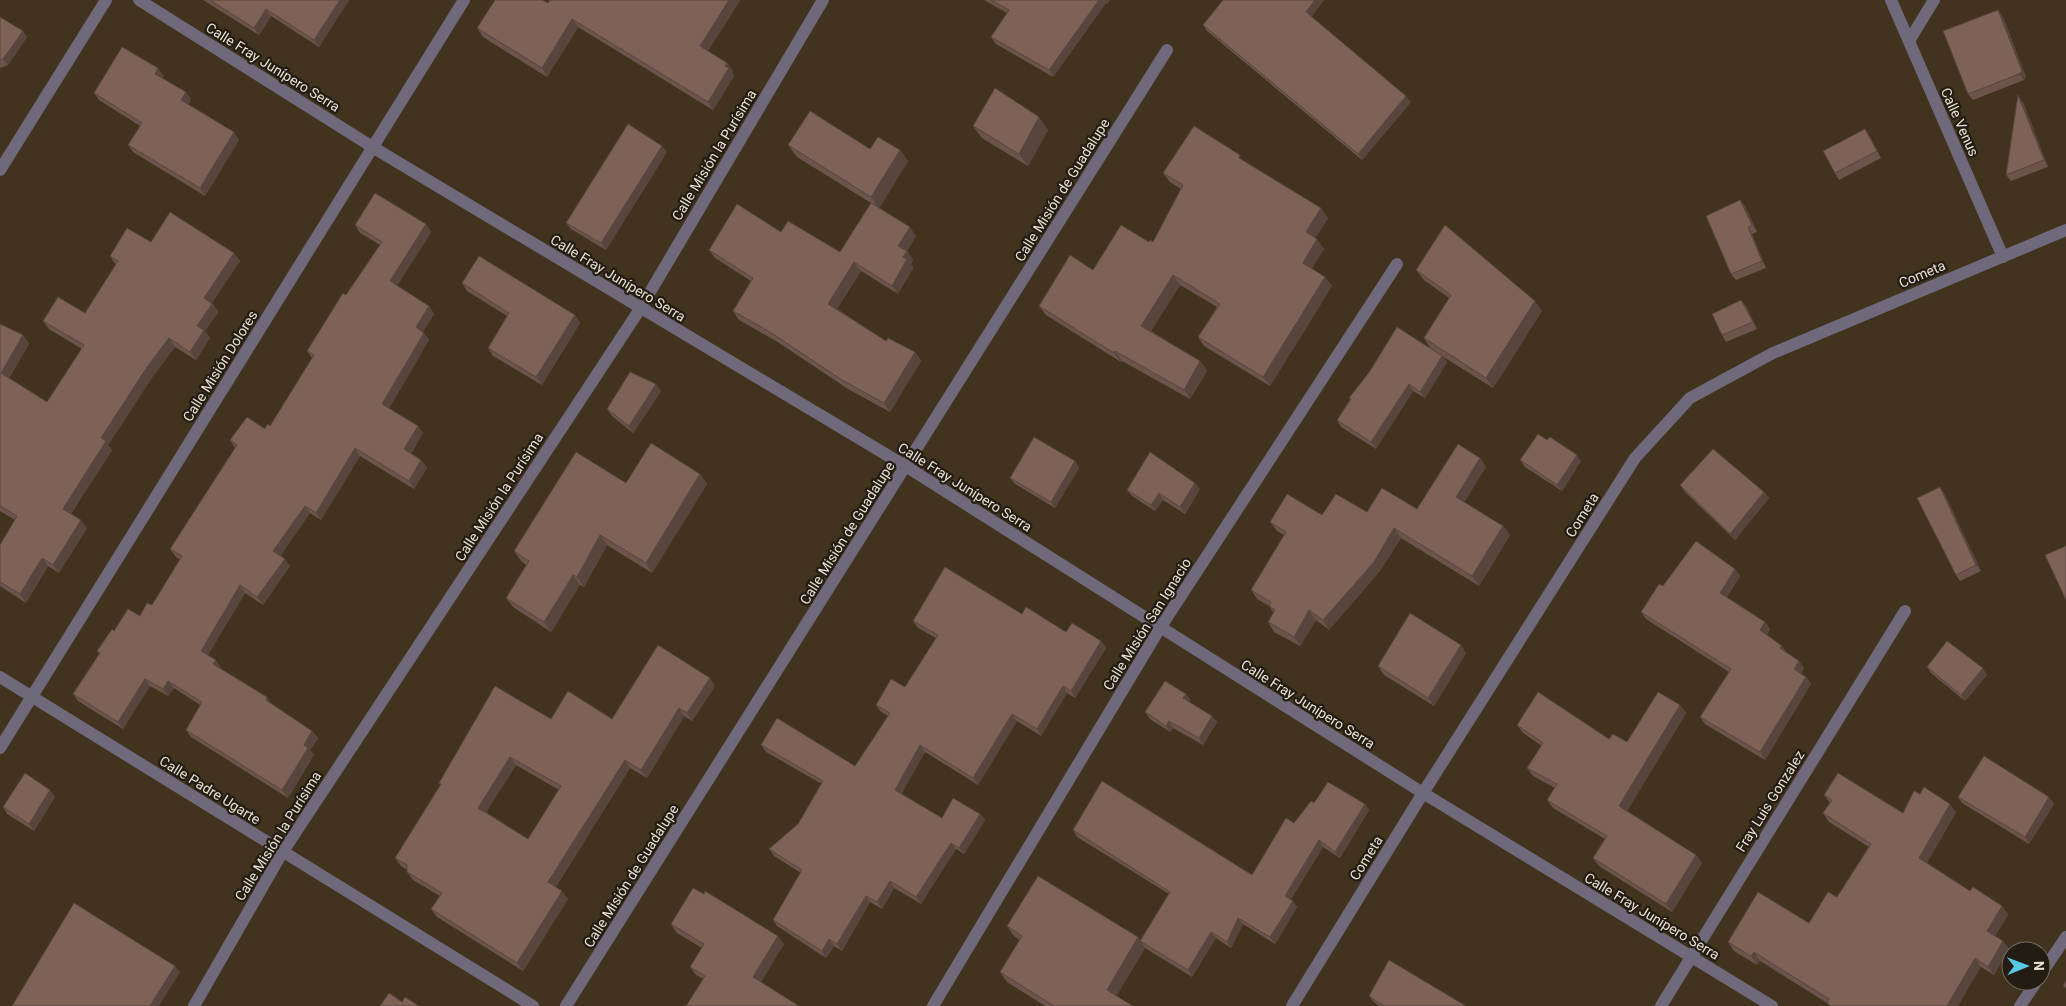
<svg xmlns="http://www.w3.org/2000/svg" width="2066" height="1006" viewBox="0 0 2066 1006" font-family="Roboto,sans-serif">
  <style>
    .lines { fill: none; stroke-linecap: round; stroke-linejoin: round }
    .service { stroke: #6f697b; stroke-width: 12 }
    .minor { stroke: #6f697b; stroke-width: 12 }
    .wall { fill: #6c544c; fill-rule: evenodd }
    .shaded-wall { fill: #58453e }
    .building { fill: #7e6258; stroke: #58453e; fill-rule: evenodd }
    .labels { text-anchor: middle; stroke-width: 4.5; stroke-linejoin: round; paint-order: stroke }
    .street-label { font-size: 14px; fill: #eae1d5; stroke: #231c13 }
  </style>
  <rect width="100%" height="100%" fill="#41331e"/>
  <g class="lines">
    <!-- service -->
    <g class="service">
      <path d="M1891,0l112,257"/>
      <path d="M1909,41l25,-41"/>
    </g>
    <!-- minor -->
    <g class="minor">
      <path d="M139,0l235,148 533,319 516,326 349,213"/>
      <path d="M0,170l106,-170"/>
      <path d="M0,677l533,329"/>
      <path d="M0,748l464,-748"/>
      <path d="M2041,974l25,-37"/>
      <path d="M194,1006l88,-153 358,-544 183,-309"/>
      <path d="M566,1006l601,-956"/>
      <path d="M933,1006l227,-378 237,-364"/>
      <path d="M1292,1006l131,-213 212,-335 55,-60 83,-45 293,-123"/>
      <path d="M1661,1006l244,-395"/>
      <path d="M2020,1006l17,-25"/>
    </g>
  </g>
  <!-- wall -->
  <g class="wall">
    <path d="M203,0h146l-30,47 -48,-31 -12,19z"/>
    <path d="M550,0h190l-32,51 19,12 6,8 -1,1 2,4 -21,34 -135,-83 -31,50 -64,-40 -6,-9 71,-25z"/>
    <path d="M984,0h126l-3,4 -1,-1 -53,74 -57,-33 -5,-7 16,-24z"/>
    <path d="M1223,0h101l-13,17 100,85 -49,58 -155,-129 -4,-6z"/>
    <path d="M0,17l23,14 4,6 -19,28 -8,3z"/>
    <path d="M2003,17l23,60 -2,3 -51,20 -5,-6z"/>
    <path d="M164,76l-2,2 29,21 -3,6 51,35 -34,56 -72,-44 -5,-7 12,-19 -41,-26 -5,-7z"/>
    <path d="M2023,102l25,65 -37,14 -5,-6z"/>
    <path d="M973,126l75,4 -20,36 -46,-28z"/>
    <path d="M1869,135l12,23 -42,22 -4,-7z"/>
    <path d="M788,145l82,4 30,1 8,11 -29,47 37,28 -9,15 6,9 -2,4 2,4 -15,26 -37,-23 -24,38 49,32 29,11 6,9 -31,51 -42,-23 -72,-48 -37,-21 -6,-9 18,-30 -36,-23 -6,-8 72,-18 59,20 31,-49 -74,-46z"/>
    <path d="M667,152l-61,98 -35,-21 -5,-6z"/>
    <path d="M1244,161l84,57 -13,20 2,1 7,10 -12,19 20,18 -62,100 -66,-40 -6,-9 19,-30 -37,-22 -29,46 49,30 7,10 -17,28 -68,-38 -1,1 -75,-47 -7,-9 54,-36 56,-28h4l28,-53 -11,-7 -7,-9z"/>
    <path d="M1740,200l5,6 12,26 -5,2 14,34 -30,12 -5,-6z"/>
    <path d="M426,224l5,8 -34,54 32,20 5,8 -11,18 6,8 -40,68 29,18 5,7 -12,21 10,6 6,8 -13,21 -54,-33 -39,64 -11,-7 -30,43 10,10 -27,39 -18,-12 -37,62 13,13v1l51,35 40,27 6,7 -8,12 4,5 -26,43 -97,-61 -5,-7 14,-25 -26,-17 -6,8 -18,-10 -27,43 -45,-28 -5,-7 26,-40 -2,-3 17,-20 26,-15 12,-11 28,-45 -4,-3 -6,-8 65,-101 -5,-8 35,-11 5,-3 42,-68 -5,-7 73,-106 -20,-12 -5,-8z"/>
    <path d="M151,242l83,11 6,8 -28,42 6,9 -13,19 5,7 -14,22 -21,-13 -22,29 -45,69 4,5 -41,64 16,14 -28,45 -11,-7 -22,37 -26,-17v-41l15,-25 -15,-9v-187l23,11 6,9 -20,34 38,24 35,-53 -33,-20 -6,-8 42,-8 31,-48 -6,-9z"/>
    <path d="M1416,270l126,41 -49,77 -62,-39 -7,-11 25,-40 -25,-18z"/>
    <path d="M462,283l113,32 5,8 -38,62 -49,-29 -5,-8 19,-32 -40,-25z"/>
    <path d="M1746,306l11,23 -31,13 -4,-7z"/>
    <path d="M1442,356l5,6 -22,36 -12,-7 -37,58 -35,-22 -4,-7 13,-20 -1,-2z"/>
    <path d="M661,391l-28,42 -21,-17 -5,-7z"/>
    <path d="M1547,440l34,21 -19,30 -37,-24 -5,-7z"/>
    <path d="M1480,458l6,9 -22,35 39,24 7,9 -31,51 -78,-48 -21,33 -51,59 -13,-10 -16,26 -26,-14 -6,-10 6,-9 -5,-7 -12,-7 -6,-9 33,-55 -7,-4 -7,-9 52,-7 95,-6z"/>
    <path d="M1075,461l4,7 -24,40 -40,-24 -5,-6z"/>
    <path d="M700,474l7,10 -55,89 -45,-28 -23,42 -4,-2 -29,47 -38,-25 -7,-9 20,-33 -5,-4 -7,-10 112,-68z"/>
    <path d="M1680,485l84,7 5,6 -34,42 -50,-48z"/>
    <path d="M1200,489l-15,25 -22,-14 -8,11 -23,-15 -5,-6z"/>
    <path d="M1944,493l37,78 -21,10 -4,-6z"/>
    <path d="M1735,569l5,7 -13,21 38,25 5,7 -3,6 15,11 5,7 12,8 5,7 -3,6 5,3 5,7 -46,76 -60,-36 -5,-7 29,-45 -83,-53 -5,-7 22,-26z"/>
    <path d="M1022,614l44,18 35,9 5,7 -31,50 -8,-5 -26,43 -24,-15 -39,64 -53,-33 -24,42 41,24 38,-4 5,6 -21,34 -8,-5 -35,55 -27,-16 -12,21 -12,-7 -28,49 -8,-5 -8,12 -49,-32 -4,-6 28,-47 -27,-17 -5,-7 29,-25 24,-40 -56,-32 -5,-7 94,21 33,-50 -8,-5 -4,-6 29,-18 31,-49 -18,-10 -5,-7z"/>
    <path d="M1466,653l-32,53 -50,-31 -6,-9z"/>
    <path d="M1927,667l60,8 -22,26 -34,-28z"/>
    <path d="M715,686l-23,35 -8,-5 -37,62 -17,-10 -74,119 12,12 -45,72 -86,-54 -6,-8 9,-13 -27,-16 -6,-8v-2l-6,-4 -6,-8 46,-73 -2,-2 112,-64h61zM516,765l43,25 -31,49 -42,-27z"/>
    <path d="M1186,694l4,6 -1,2 23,14 5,6 -14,23 -30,-17 -3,4 -20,-13 -5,-7z"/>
    <path d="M1680,705l6,8 -59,98 69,44 6,8 -30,49 -73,-46 -6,-8 12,-19 -52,-31 -6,-8 8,-12 -22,-12 -6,-8 15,-22 -19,-13 -6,-8 110,17z"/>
    <path d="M50,790l5,7 -21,34 -27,-17 -4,-7z"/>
    <path d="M1824,795l79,18 53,-1 -29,51 43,28 32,15 6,9 -13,21 8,5 6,8 -15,26 -13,-8 -154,36 -67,-42 -3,4 -23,-14 -6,-9 81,-19 28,-26 32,-50 -40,-25 -6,-9 7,-10z"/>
    <path d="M1958,797h91l5,7 -25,40 -67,-41z"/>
    <path d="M1314,803l51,1 4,6 -29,48 -17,-11 -32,52 6,8 -22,37 -32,-20 -12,24 -15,-10 -24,39 -47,-29 -29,48 17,10h-88l-38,-24 -7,-10 20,-32 -6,-4 -7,-10 131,11 2,4 29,-47 -92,-57 -4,-7 179,45 42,-52z"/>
    <path d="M671,924l113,20 -23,38 -58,-3 -7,-4 -6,-8 12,-19 -25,-15z"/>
    <path d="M1369,996l97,10h-87l-5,-4z"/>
  </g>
  <!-- shaded-wall -->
  <g class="shaded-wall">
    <path d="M340,0h9l-30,47 -5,-7z"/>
    <path d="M729,0h11l-34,54 -6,-8z"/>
    <path d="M1099,0h4l3,3 -53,74 -4,-7z"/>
    <path d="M1104,0h6l-3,4z"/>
    <path d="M1315,0h9l-14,19 -4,-7z"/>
    <path d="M266,9l5,7 -12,19 -5,-7z"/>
    <path d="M1998,10l5,7 23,60 -2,3 -5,-6z"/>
    <path d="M572,19l6,8 -31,50 -5,-9z"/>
    <path d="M23,31l4,6 -19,28 -5,-6z"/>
    <path d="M727,63l6,8 -1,1 2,4 -21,34 -5,-8 17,-36z"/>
    <path d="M158,68l6,8 -4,5 -5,-7z"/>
    <path d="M186,92l5,7 -4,9 -6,-8z"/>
    <path d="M2018,95l5,7 25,65 -4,-7z"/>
    <path d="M1406,96l5,6 -49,58 -4,-6z"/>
    <path d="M1039,117l9,13 -20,36 -9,-12z"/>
    <path d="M1865,129l4,6 12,23 -4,-7z"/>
    <path d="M234,132l5,8 -34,56 -5,-8z"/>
    <path d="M662,146l5,6 -61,98 -5,-7z"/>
    <path d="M900,150l8,11 -29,48 -8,-12z"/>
    <path d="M1740,200l5,6 12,26 -5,-7z"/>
    <path d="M1321,208l7,10 -15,24 -7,-10z"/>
    <path d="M426,224l5,8 -36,57 -5,-8z"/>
    <path d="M910,227l6,9 -9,15 6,9 -2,4 2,4 -15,26 -6,-8 11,-29 -5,-11z"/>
    <path d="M1748,227l4,7 14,34 -4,-7z"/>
    <path d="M1317,239l7,10 -15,23 -6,-9z"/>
    <path d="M234,253l6,8 -30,45 -6,-8z"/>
    <path d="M854,262l7,9 -26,41 -7,-8z"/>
    <path d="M1173,275l7,10 -32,50 -7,-9z"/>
    <path d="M1325,277l7,9 -62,100 -7,-9z"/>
    <path d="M1741,300l5,6 11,23 -4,-7z"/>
    <path d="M1535,301l7,10 -49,77 -7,-10z"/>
    <path d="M212,304l6,8 -13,19 5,7 -14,22 -6,-8 7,-26z"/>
    <path d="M429,306l5,8 -13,21 -5,-8z"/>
    <path d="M575,315l5,8 -38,62 -6,-8z"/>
    <path d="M424,333l5,7 -42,72 -5,-8z"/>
    <path d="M23,335l6,9 -22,38 -6,-9z"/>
    <path d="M169,338l6,9 -22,29 -45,69 4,5 -43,67 -6,-8 38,-71 46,-71z"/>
    <path d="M1115,351l7,10 -1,1 -7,-9z"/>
    <path d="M915,352l6,9 -31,51 -6,-9z"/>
    <path d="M1442,356l5,6 -22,36 -5,-6z"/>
    <path d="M1200,361l7,10 -17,28 -6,-9z"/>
    <path d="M656,384l5,7 -28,42 -4,-7z"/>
    <path d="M1409,384l4,7 -37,58 -5,-7z"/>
    <path d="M418,426l5,7 -14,24 -5,-8z"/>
    <path d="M355,448l5,8 -39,64 -5,-7z"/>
    <path d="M1577,455l4,6 -19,30 -5,-6z"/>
    <path d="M1480,458l6,9 -24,39 -6,-9z"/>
    <path d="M421,460l6,8 -13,21 -5,-8z"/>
    <path d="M1075,461l4,7 -24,40 -4,-6z"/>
    <path d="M700,474l7,10 -55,89 -6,-10z"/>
    <path d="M1195,483l5,6 -15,25 -5,-7z"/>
    <path d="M1940,487l4,6 37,78 -5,-6z"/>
    <path d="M1764,492l5,6 -34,42 -5,-6z"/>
    <path d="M1159,493l4,7 -8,11 -4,-6z"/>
    <path d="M305,506l5,7 -31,45 -6,-7z"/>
    <path d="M81,520l6,8 -28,45 -6,-8z"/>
    <path d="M1503,526l7,9 -31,51 -7,-10z"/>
    <path d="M1394,528l7,10 -21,33 -51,59 -6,-10z"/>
    <path d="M600,535l7,10 -23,42 -7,-10z"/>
    <path d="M42,558l6,8 -22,37 -6,-9z"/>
    <path d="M285,559l5,7 -27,39 -6,-8z"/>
    <path d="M1735,569l5,7 -15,24 -5,-7z"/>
    <path d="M573,575l7,10 -29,47 -7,-10z"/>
    <path d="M240,585l5,8 -39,65 -5,-7z"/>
    <path d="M1309,610l7,10 -16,26 -6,-9z"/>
    <path d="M1765,622l5,7 -5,8 -5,-7z"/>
    <path d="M1101,641l5,7 -31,50 -4,-7z"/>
    <path d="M1461,645l5,8 -32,53 -6,-8z"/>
    <path d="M1782,646l5,7 -7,-5z"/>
    <path d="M216,660l5,8 -2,4 -6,-8z"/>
    <path d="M1799,661l5,7 -5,8 -5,-7z"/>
    <path d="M1983,668l4,7 -22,26 -4,-6z"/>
    <path d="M1806,677l5,7 -46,76 -5,-8z"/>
    <path d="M710,678l5,8 -23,35 -5,-8z"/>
    <path d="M145,679l5,7 -27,43 -5,-7z"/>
    <path d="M168,681l6,7 -6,8 -5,-7z"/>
    <path d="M1063,686l4,7 -26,43 -4,-7z"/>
    <path d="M1186,694l4,6 -3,5 -4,-7z"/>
    <path d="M267,697l5,8 -6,-5z"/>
    <path d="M1680,705l6,8 -61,101 -6,-8z"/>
    <path d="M679,708l5,8 -37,62 -6,-8z"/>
    <path d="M1012,714l5,7 -39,64 -5,-7z"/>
    <path d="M1212,716l5,6 -14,23 -4,-7z"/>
    <path d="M1169,721l4,7 -3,4 -4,-6z"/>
    <path d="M312,731l6,7 -8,12 4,5 -26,43 -6,-8 22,-45z"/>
    <path d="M920,745l5,7 -25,45 -5,-7z"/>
    <path d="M510,757l6,8 -32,51 -6,-8z"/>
    <path d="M625,760l5,8 -76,122 -6,-8z"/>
    <path d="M50,790l5,7 -21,34 -5,-7z"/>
    <path d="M2049,797l5,7 -25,40 -4,-7z"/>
    <path d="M1365,804l4,6 -29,48 -5,-6z"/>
    <path d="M1950,804l6,8 -31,54 -6,-8z"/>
    <path d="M980,814l5,6 -21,34 -5,-6z"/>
    <path d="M1319,840l4,7 -34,55 -4,-6z"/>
    <path d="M951,843l5,6 -35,55 -5,-7z"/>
    <path d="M1696,855l6,8 -30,49 -6,-8z"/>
    <path d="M890,881l4,7 -12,21 -5,-7z"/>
    <path d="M562,891l6,8 -45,72 -6,-8z"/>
    <path d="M866,896l4,6 -28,49 -5,-7z"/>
    <path d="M1293,901l4,6 -22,37 -5,-7z"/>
    <path d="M2002,906l6,9 -15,25 -6,-9z"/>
    <path d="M1238,918l5,6 -12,24 -4,-6z"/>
    <path d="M1211,932l5,6 -24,39 -4,-7z"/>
    <path d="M778,936l6,8 -25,41 -6,-8z"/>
    <path d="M1138,937l7,11 -31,52 -7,-10z"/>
    <path d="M829,939l5,7 -8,12 -4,-7z"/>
    <path d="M2003,941l6,8 -15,26 -6,-8z"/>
    <path d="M1754,952l6,9 -3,4 -6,-9z"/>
    <path d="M1975,958l6,9 -23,39h-11z"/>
    <path d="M175,966l5,6 -21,34h-9z"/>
  </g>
  <!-- building -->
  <g class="building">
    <path d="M210,0h130l-26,40 -48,-31 -12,19z"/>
    <path d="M495,0h47l6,3 2,-3h179l-29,46 27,17 -2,3 4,2 -21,34 -136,-83 -30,49 -65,-40z"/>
    <path d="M991,0h108l-50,70 -58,-33 18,-27z"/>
    <path d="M1223,0h92l-9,12 100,84 -48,58 -155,-129z"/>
    <path d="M1998,10l24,61 -3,3 -51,20 -25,-63z"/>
    <path d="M0,17l23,14 -20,28 -3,1z"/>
    <path d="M122,47l36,21 -3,6 31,18 -5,8 53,32 -34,56 -72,-43 14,-22 -48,-30z"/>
    <path d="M995,88l44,29 -20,37 -46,-28z"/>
    <path d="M2018,95l26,65 -38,15z"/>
    <path d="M810,111l60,38 8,-12 22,13 -29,47 -83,-52z"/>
    <path d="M628,124l34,22 -61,97 -35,-20z"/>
    <path d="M1194,126l46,29 -1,3 82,50 -15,24 11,7 -14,24 22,14 -62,100 -65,-40 22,-33 -47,-29 -32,51 59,35 -16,29 -69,-39 -1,2 -75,-47 31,-51 23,15 28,-45 28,17 1,-2 3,2 30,-57 -20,-12z"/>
    <path d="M1865,129l12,22 -42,22 -12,-22z"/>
    <path d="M375,193l51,31 -36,57 39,25 -13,21 8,6 -42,71 36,22 -14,23 17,11 -12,21 -54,-33 -39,65 -11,-7 -32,45 12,8 -28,38 -17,-12 -39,66 15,9 -3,4 54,33 -1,3 46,31 -8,14 4,3 -26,42 -96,-60 16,-28 -34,-21 -5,8 -18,-10 -27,43 -45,-28 27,-41 -3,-2 15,-22 2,2 14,-22 12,7 7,-13 5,2 30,-49 -12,-7 67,-104 -7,-5 17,-23 18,12 2,-5 3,2 44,-71 -7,-4 36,-58 3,2 36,-53 -27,-17z"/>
    <path d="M1740,200l12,25 -4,2 14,34 -31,13 -25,-58z"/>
    <path d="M871,203l39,24 -12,19 9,5 -4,6 4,2 -15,27 -38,-24 -26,42 58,37 2,-3 27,14 -31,51 -42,-23 -72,-48 -37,-21 20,-33 -44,-28 28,-46 44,28 7,-11 52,31z"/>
    <path d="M170,212l64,41 -30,45 8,6 -15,22 7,4 -14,22 -21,-14 -22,29 -46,71 5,3 -43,68 18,11 -28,45 -11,-7 -22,36 -20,-12v-37l17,-29 -17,-10v-182l23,11 -22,38 46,29 37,-57 -41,-24 15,-24 27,16 33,-52 -8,-5 17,-28 24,14z"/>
    <path d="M1445,225l90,76 -49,77 -62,-40 27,-43 -35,-25z"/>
    <path d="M479,256l96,59 -39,62 -48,-29 21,-35 -47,-30z"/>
    <path d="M1741,300l12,22 -31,13 -10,-21z"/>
    <path d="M1397,327l45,29 -22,36 -11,-8 -38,58 -34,-22 14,-21 -2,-1 21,-27z"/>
    <path d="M630,372l26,12 -27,42 -22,-17z"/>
    <path d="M1538,434l9,6 3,-3 27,18 -20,30 -37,-25z"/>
    <path d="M1034,437l41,24 -24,41 -41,-24z"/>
    <path d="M651,443l49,31 -54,89 -46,-28 -23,42 -4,-2 -29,47 -38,-24 23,-37 -15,-10 62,-99 50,31z"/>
    <path d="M1458,444l22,14 -24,39 47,29 -31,50 -78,-48 -20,34 -51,58 -14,-10 -15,27 -26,-15 7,-12 -6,-4 2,-4 -20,-12 35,-58 -16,-10 17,-28 35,21 14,-21 31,18 15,-24 35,21z"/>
    <path d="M1713,449l51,43 -34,42 -50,-49z"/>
    <path d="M1150,452l45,31 -15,24 -21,-14 -8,12 -24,-15z"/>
    <path d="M1940,487l36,78 -20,10 -39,-77z"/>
    <path d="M1696,541l39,28 -15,24 45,29 -5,8 22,16 -2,2 19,13 -5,8 12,8 -46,75 -60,-35 31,-48 -90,-57 18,-28 4,2z"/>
    <path d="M2066,546v54l-21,-45z"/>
    <path d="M945,567l77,47 4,-7 40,25 6,-9 29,18 -30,50 -8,-5 -26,43 -25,-15 -39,64 -53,-33 -25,45 47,28 11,-20 27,16 -21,34 -8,-5 -35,54 -26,-16 -13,21 -11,-6 -29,48 -8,-5 -7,12 -49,-31 29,-50 -33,-21 29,-25 25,-43 -62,-36 16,-27 78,48 35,-53 -14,-8 15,-26 14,8 33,-52 -25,-14z"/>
    <path d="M1410,613l51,32 -33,53 -50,-32z"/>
    <path d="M1947,641l36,27 -22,27 -34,-28z"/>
    <path d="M658,645l52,33 -23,35 -8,-5 -38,62 -16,-10 -77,122 14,9 -45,72 -86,-54 11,-16 -35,-21v-7l-12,-7 46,-74 -2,-1 56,-97 56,33 17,-28 44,28zM510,757l51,29 -33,53 -50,-31z"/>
    <path d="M1165,681l21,13 -3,4 29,18 -13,22 -30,-17 -3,5 -21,-14z"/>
    <path d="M1538,692l71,47 4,-5 14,8 31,-50 22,13 -61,101 77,49 -30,49 -73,-46 14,-22 -60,-36 10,-16 -30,-16 16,-25 -26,-18z"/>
    <path d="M1984,756l65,41 -24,40 -67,-40z"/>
    <path d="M25,773l25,17 -21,34 -26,-17z"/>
    <path d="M1838,773l65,40 11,-22 6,3 4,-7 26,17 -31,54 51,33 3,-4 29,19 -15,25 16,10 -15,26 -13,-9 -28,48h-116l-4,-3 2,-4 -75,-47 -3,4 -23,-14 30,-50 51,31 19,-31 9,5 34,-53 -48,-31 9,-13 -8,-5z"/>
    <path d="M1102,781l150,94 34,-57 8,5 17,-22 3,2 14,-21 37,22 -30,48 -16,-12 -34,56 8,5 -23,36 -32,-19 -11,24 -16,-10 -23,38 -48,-29 30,-49 -97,-62z"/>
    <path d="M1038,876l100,61 -31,53 26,16h-79l-54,-34 22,-36 -15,-10z"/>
    <path d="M693,888l11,6 1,-3 73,45 -25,41 46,29h-113l19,-30 -15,-9 14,-23 -33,-20z"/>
    <path d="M74,903l101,63 -25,40h-138z"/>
    <path d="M1389,960l77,46h-82l-15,-10z"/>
    <path d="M2066,981v7l-3,-2z"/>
    <path d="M389,993l13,9 3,-5 14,9h-39z"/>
  </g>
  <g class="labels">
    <!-- street labels -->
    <g class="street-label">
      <text transform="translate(273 67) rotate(32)" y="5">Calle Fray Junípero Serra</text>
      <text transform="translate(1960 122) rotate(66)" y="5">Calle Venus</text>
      <text transform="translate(714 155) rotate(-59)" y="5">Calle Misión la Purísima</text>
      <text transform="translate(1062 190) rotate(-58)" y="5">Calle Misión de Guadalupe</text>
      <text transform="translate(1922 274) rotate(-23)" y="5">Cometa</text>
      <text transform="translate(618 278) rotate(31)" y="5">Calle Fray Junípero Serra</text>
      <text transform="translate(220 366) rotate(-58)" y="5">Calle Misión Dolores</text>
      <text transform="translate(965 487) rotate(32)" y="5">Calle Fray Junípero Serra</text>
      <text transform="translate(499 497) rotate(-57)" y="5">Calle Misión la Purísima</text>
      <text transform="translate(1582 515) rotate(-58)" y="5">Cometa</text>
      <text transform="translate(847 533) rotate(-58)" y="5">Calle Misión de Guadalupe</text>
      <text transform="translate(1147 624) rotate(-58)" y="5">Calle Misión San Ignacio</text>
      <text transform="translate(1308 704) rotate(32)" y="5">Calle Fray Junípero Serra</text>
      <text transform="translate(210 790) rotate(32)" y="5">Calle Padre Ugarte</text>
      <text transform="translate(1770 801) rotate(-58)" y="5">Fray Luis Gonzalez</text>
      <text transform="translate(278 836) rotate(-58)" y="5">Calle Misión la Purísima</text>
      <text transform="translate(1366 858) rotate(-58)" y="5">Cometa</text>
      <text transform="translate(631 876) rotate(-58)" y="5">Calle Misión de Guadalupe</text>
      <text transform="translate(1652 916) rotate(31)" y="5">Calle Fray Junípero Serra</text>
    </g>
  </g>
  <!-- north arrow -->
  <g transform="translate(2026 966) rotate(89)"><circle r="24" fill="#231c13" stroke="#736b61"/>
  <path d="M0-4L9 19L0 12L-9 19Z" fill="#59c8e4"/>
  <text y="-8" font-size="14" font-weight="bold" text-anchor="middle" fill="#eae1d5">N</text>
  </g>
</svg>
